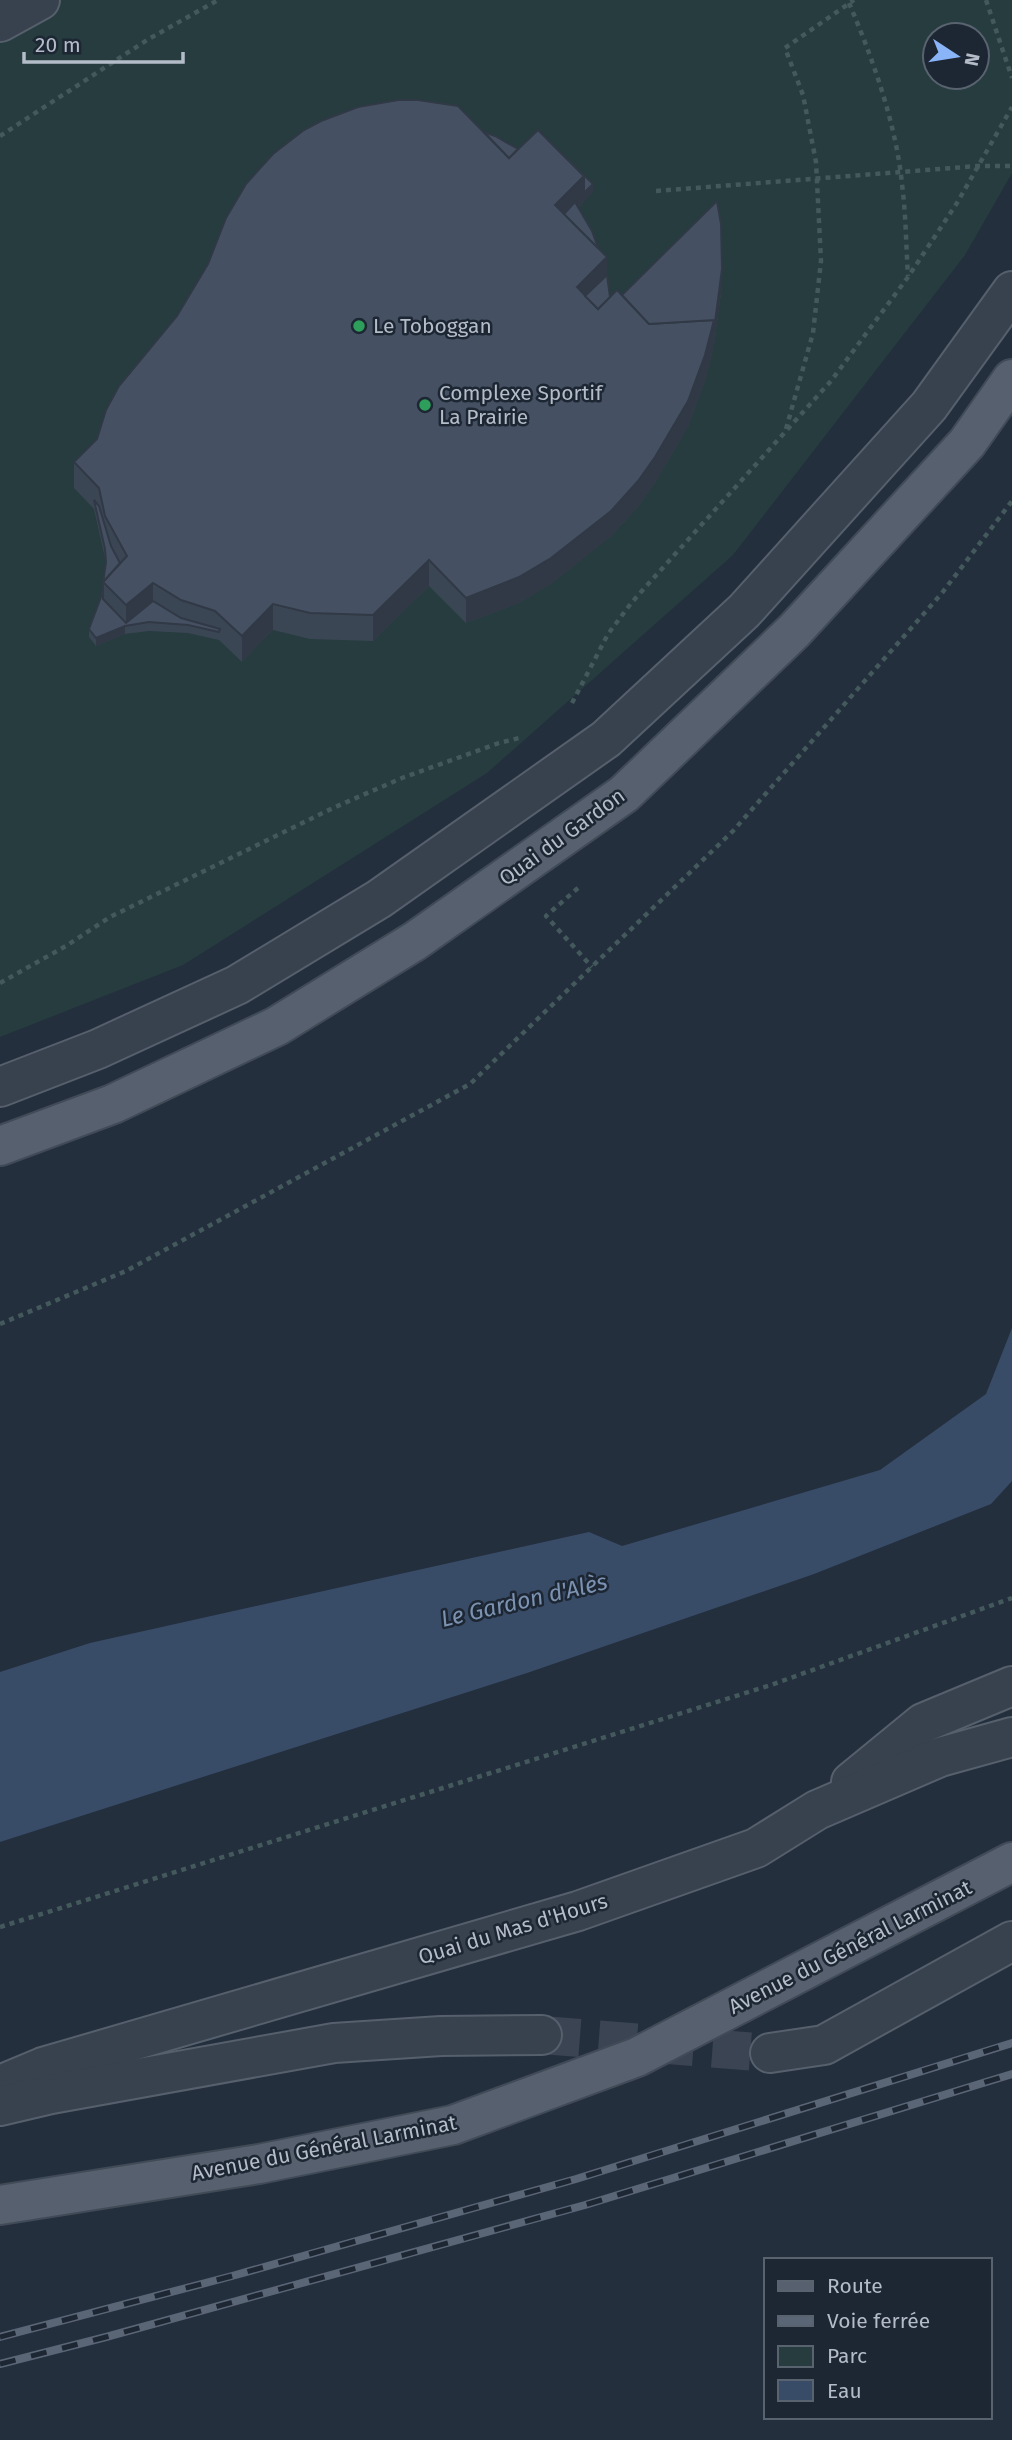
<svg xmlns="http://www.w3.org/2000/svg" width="1012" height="2440" viewBox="0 0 1012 2440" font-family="'Fira Sans',sans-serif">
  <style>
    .green { fill: #263c3f; fill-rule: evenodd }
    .water { fill: #394c67 }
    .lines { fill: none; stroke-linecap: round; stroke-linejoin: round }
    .minor-tunnel { stroke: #3a4453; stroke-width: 38; stroke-dasharray: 38 19; stroke-linecap: butt }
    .minor-casing { stroke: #565f6c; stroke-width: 42 }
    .major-casing { stroke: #414a57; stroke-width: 42 }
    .path { stroke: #44595c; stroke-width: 4.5; stroke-dasharray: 5 5; stroke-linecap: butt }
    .minor { stroke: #38414e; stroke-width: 38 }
    .major { stroke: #56606e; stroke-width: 38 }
    .rail-casing { stroke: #5a6575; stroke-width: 8 }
    .rail { stroke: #1d2633; stroke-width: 5; stroke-dasharray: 16; stroke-linecap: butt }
    .wall { fill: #3b4654 }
    .shaded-wall { fill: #303945 }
    .building { fill: #455162; stroke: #303945; stroke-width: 2 }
    .leisure-dot { fill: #2e9e5b; stroke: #1d2633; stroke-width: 2.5 }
    .labels { text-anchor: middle; stroke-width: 5; stroke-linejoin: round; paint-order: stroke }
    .poi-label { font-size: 21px; fill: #b4bcc9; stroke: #1d2633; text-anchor: start }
    .street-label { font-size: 21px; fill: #b4bcc9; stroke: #1d2633 }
    .water-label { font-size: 23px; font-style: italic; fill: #7c92b1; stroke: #1d2633 }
  </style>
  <rect width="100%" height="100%" fill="#242f3e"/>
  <!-- green -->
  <path class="green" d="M0,0h1012v173l-47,82 -232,300 -246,218 -304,192 -183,72zM935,35h42v42h-42z"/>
  <!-- water -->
  <path class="water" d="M1012,1328v153l-21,23 -177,70 -287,99 -527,169v-170l90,-29 499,-111 33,14 258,-76 106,-76z"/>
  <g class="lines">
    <!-- minor-tunnel -->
    <path class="minor-tunnel" d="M542,2035l228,18"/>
    <!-- minor casing -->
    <g class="minor-casing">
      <g id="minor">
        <path d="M0,22l40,-22"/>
        <path d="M0,1087l98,-38 139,-64 142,-86 227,-160 138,-128 185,-205 83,-115"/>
        <path d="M851,1782l72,-59 89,-37"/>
        <path d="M770,2053l54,-8 188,-104"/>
        <path d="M0,2085l43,-18 535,-156 178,-63 61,-38 123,-53 72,-20"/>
        <path d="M0,2106l51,-12 283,-51 107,-7 101,-1"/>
      </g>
    </g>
    <!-- major casing -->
    <g class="major-casing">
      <g id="major">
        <path d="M0,1146l113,-42 164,-78 138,-85 209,-147 170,-163 173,-188 45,-64"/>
        <path d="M0,2205l259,-41 194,-39 184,-68 375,-195"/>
      </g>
    </g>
    <!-- path -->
    <g class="path">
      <path d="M986,0l26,78"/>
      <path d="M849,3c24,56 47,121 53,181 4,31 4,62 6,92"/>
      <path d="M0,136l147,-96 71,-40"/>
      <path d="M656,191l322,-25h34"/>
      <path d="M786,429l27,-96 8,-72 -5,-99 -13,-67 -18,-47 69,-48"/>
      <path d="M572,703l36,-69 24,-32 199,-221 77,-104 49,-74 55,-96"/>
      <path d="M578,888l-32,28 46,51"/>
      <path d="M0,983l66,-37 44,-29 223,-109 69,-30 97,-35 24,-6"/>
      <path d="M0,1324l126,-53 344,-187 263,-253 209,-238 70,-92"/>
      <path d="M0,1927l771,-242 241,-87"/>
    </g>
    <!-- minor -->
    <use href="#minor" class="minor"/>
    <!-- major -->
    <use href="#major" class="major"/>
    <!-- rail casing -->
    <g class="rail-casing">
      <g id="rail">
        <path d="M0,2337l232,-61 344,-97 436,-136"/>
        <path d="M0,2364l106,-27 479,-132 427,-131"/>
      </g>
    </g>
    <!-- rail -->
    <use href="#rail" class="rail"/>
  </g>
  <!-- wall -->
  <path class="wall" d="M484,132l109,60 -15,16 30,68 2,21 112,-12 -8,61 -9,35 -17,46 -33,56 -17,24 -27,29 -60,48 -32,19 -53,20 -37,-37 -56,55 -63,-2 -37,-9 -31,32 -23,-22 -31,-7 -39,-2 -24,3 -29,12 -7,-9v-8l12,-32 4,-32v-7l-11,-49 -20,-21v-26z"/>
  <!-- shaded-wall -->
  <g class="shaded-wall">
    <path d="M584,176v26l-25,24 -4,-21z"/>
    <path d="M593,184v8l-9,10v-9z"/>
    <path d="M607,257v26l-30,22v-18z"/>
    <path d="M722,269v16l-8,61 -9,35 -17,46 -33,56 -17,24 -27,29 -60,48 -32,19 -53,20v-25z"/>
    <path d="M429,560v26l-56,55v-26z"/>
    <path d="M153,583v26l-27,17v-21z"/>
    <path d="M273,604v26l-31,32v-26z"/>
    <path d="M125,626v8l-29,12v-8z"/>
  </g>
  <!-- building -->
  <g class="building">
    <path d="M398,100h20l40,6 51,52 29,-28 46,46 -29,29 52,52 -30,30 21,22 19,-19 32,34 65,-4 -9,35 -17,46 -33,56 -17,24 -27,30 -60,47 -32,19 -53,21 -37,-38 -56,55 -63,-2 -37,-9 -31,32 -27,-25 -34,-11 -28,-17 -27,22 -23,-23 24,-26 -22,-40 -6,-28 -25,-26 23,-23 9,-29 13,-24 58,-70 31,-52 18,-46 20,-34 27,-30 31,-24 17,-9 37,-14z"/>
    <path d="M484,132l11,4 23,13 -9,9z"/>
    <path d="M547,139l46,45 -9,9v-17z"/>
    <path d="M717,201l4,23 1,45 -8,61v-10l-65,4 -27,-29z"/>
    <path d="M575,202l17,29 6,17 -34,-34z"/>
    <path d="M607,275l3,22 -12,12 -13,-13z"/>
    <path d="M94,500l5,6 12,40 9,17 -17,19v17l23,24 27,-22 28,17 39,11 -1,3 -31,-7 -39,-3 -24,4 -29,12 -7,-9 12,-32 5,-35 -1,-13z"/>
  </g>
  <!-- markers -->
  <g class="leisure-dot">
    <circle cx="359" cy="326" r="7"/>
    <circle cx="425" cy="405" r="7"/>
  </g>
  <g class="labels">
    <!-- poi labels -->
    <g class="poi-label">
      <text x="373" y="333">Le Toboggan</text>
      <text x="439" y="400">Complexe Sportif<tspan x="439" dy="24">La Prairie</tspan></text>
    </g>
    <!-- street labels -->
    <g class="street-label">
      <text transform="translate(562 837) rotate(-36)" y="7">Quai du Gardon</text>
      <text transform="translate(513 1929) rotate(-17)" y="7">Quai du Mas d'Hours</text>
      <text transform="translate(850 1947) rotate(-27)" y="7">Avenue du Général Larminat</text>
      <text transform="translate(324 2148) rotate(-11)" y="7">Avenue du Général Larminat</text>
    </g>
    <!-- water labels -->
    <g class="water-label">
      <text transform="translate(524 1600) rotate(-13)" y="8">Le Gardon d'Alès</text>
    </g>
  </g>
  <!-- legend -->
  <rect x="764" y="2258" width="228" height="161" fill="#1d2633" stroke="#59626f" stroke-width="2"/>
  <rect x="778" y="2281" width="35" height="10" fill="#56606e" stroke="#59626f" stroke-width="2"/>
  <text x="827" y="2293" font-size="21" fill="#b4bcc9">Route</text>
  <rect x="778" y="2316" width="35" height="10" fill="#5a6575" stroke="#59626f" stroke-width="2"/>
  <text x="827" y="2328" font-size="21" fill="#b4bcc9">Voie ferrée</text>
  <rect x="778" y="2346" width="35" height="21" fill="#263c3f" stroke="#59626f" stroke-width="2"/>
  <text x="827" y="2363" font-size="21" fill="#b4bcc9">Parc</text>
  <rect x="778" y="2380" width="35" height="21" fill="#394c67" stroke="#59626f" stroke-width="2"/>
  <text x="827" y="2398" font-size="21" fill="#b4bcc9">Eau</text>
  <!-- north arrow -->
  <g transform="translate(956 56) rotate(102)"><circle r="33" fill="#1d2633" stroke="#59626f" stroke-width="2"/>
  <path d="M0-5L12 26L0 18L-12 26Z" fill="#8ab4f8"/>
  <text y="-10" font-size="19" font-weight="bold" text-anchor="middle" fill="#b4bcc9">N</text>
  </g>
  <!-- scale -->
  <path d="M24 52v10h159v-10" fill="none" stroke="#b4bcc9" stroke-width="3.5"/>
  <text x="35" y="52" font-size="21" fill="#b4bcc9" stroke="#1d2633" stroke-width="5" paint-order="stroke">20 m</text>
</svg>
